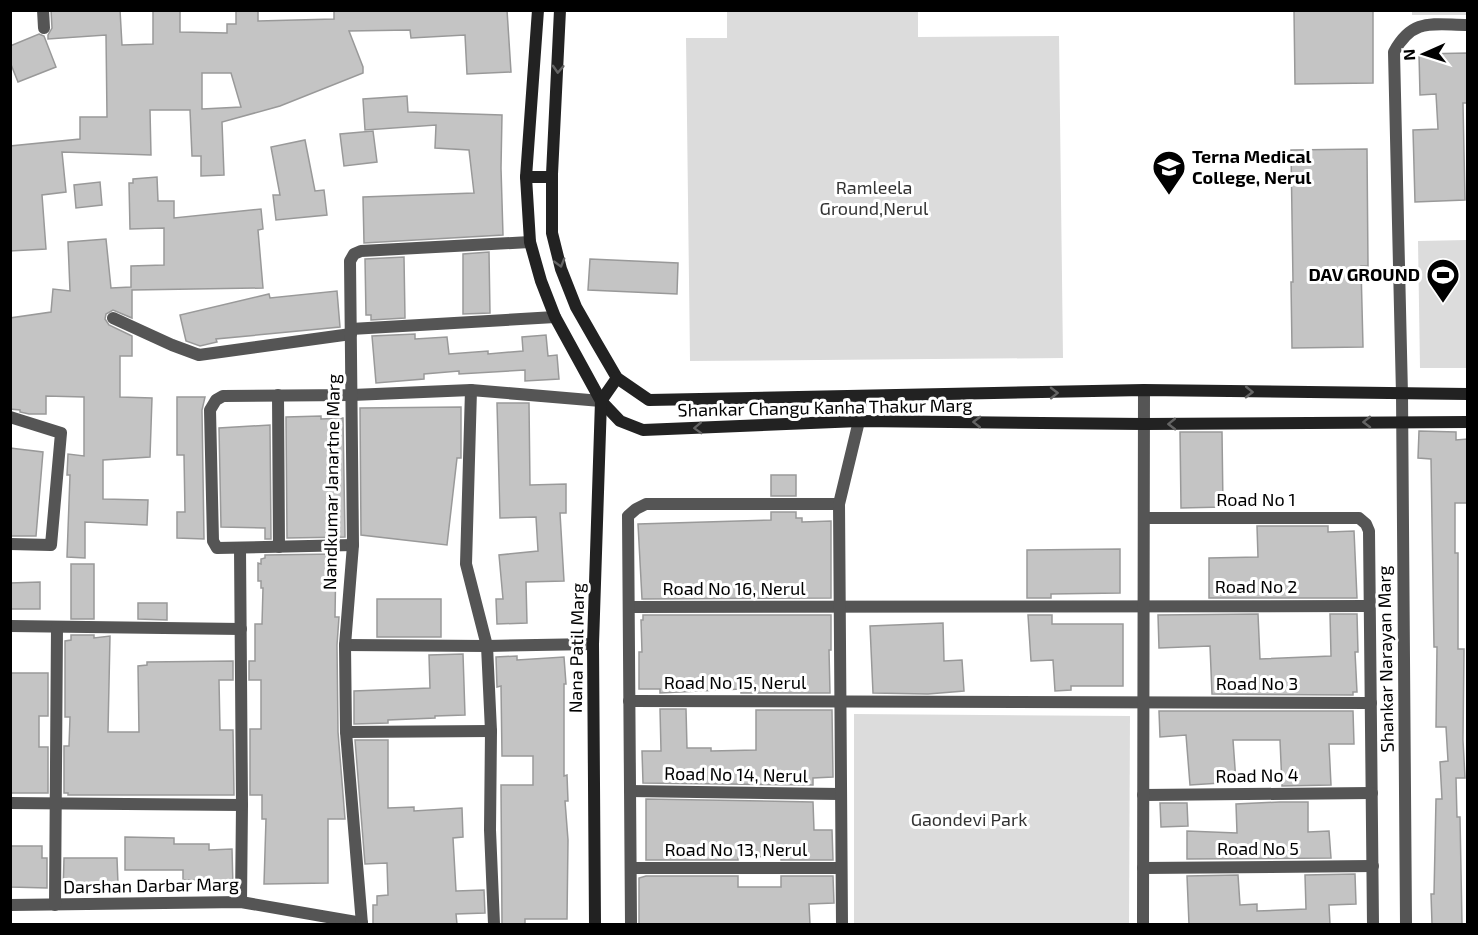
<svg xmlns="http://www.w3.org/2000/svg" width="1478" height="935" viewBox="0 0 1478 935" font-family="'Exo 2',sans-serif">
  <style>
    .green { fill: #dcdcdc }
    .building { fill: #c4c4c4; stroke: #999; stroke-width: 1.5; fill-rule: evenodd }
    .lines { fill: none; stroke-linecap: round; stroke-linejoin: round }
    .street { stroke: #555; stroke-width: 12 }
    .secondary { stroke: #222; stroke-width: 12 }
    .oneway { stroke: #646464 }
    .labels { text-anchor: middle; stroke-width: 6; stroke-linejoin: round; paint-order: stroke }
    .poi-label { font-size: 18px; font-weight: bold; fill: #000; stroke: #fff; text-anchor: start }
    .park-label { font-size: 18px; fill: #333; stroke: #fff }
    .street-label { font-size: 18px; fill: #000; stroke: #fff }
  </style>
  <rect width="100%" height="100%" fill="#fff"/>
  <!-- green -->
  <g class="green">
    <path d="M727,10l191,1v26l141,-1 4,322 -373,3 -4,-323h41z"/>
    <rect x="1412" y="11" width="55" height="4"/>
    <path d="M1467,240v128h-47l-2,-127z"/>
    <path d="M854,714l276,2 -1,208h-275z"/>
  </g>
  <!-- building -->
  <g class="building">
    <path d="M51,10h69l2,35 31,-1v-34h27v22l47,1v-9h9v-14h22v11l76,-2v-9h173l4,62 -44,2 -2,-39 -54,3 -1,-8 -61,1 14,36v6l-83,33 -58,16 2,53 -23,1v-20h-9l-2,-46h-40l1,45 -89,-3 4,40 -24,3 4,54 -36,2v-105l70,-7v-22h27l-1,-82 -58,4v-4l4,-7zM202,73h29l10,34 -39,2z"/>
    <path d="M1294,10h79v73l-78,1z"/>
    <path d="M39,34l5,2 12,31 -38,15 -8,-20v-16z"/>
    <path d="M1467,53v50h-4l2,97 -50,2 -2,-72 25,-1 -2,-35 -16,1 -1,-41z"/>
    <path d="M407,96l1,16 94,3 -1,53 2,67 -139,8 -1,-46 111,-4 -5,-43 -34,-2 1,-23 -71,5 -2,-31z"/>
    <path d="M373,131l4,31 -33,4 -4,-32z"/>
    <path d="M305,140l10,51 9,-1 3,25 -51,5 -3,-25h7l-9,-48z"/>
    <path d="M1367,149l1,117h-7l2,81 -71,1 -1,-66h2l-2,-132z"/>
    <path d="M157,177l1,24h16v17l87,-9 2,20 -5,1 5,58 -131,2v28l-19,-8 -7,4 -1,5 4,6 23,11v20h-12v41l32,1 -2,59 -47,3v39l45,1 -1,25 -62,-3v36l-18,-1 3,-82h-3l1,-21 16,2v-59l-38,-1v18h-17l-9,-2v-2l-10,-1v-91l41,-6 2,-23 17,2 -2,-49 38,-3 5,49 20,-1v-21l33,-1v-37l-34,1 -1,-46h4v-4z"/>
    <path d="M100,182l2,23 -26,3 -2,-23z"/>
    <path d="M489,252l1,61 -27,1v-60z"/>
    <path d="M404,257l1,61 -34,2v-5h-5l-1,-56z"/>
    <path d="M590,259l88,4 -1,31 -89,-4z"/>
    <path d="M337,291l3,36 -124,12 1,3 -17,4 -14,-5 -6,-26 89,-21 1,4z"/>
    <path d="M415,334v5l32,-2 2,17 39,-3v3l35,-3 -1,-14 24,-2 2,21 9,-1 2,24 -34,2v-11l-66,4v-3l-35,3v5l-48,4 -4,-47z"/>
    <path d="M177,397h28l-3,13 2,129 -27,-1v-26h8l-1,-57h-7z"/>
    <path d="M497,403h32l1,82 36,-1v29h-6l4,68 -38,1 1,41 -30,1 -1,-25h7l-4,-44 39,-4 -2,-34 -36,1z"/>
    <path d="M461,407v51h-4l-10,87 -86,-10 -1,-127z"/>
    <path d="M321,416v3l22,-1 2,119 -58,1 -1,-121z"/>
    <path d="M270,425l1,114h-6v-11l-44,-1 -2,-99z"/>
    <path d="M1419,431l37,1v8l11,-1v64h-12v50h3v96h6l-1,91 2,38h-9l1,39h3l2,107h-30l-1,-30h3l2,-95h6l-2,-37 8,-1 -2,-34h-10l1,-80h-3l-3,-188 -13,-1z"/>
    <path d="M1180,432h42l1,75 -42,1z"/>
    <path d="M10,448l33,4 -7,84h-26z"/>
    <rect x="771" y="475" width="25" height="21"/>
    <path d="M771,512h25v6h6v4l29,-1v77l-189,1 -4,-75 133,-4z"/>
    <path d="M1257,526h71v6l26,-1 3,67h-148v-40l49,-1z"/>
    <path d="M1120,549v44l-69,1v4h-24v-48z"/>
    <path d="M336,554l-1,63h4l-2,28 1,87 7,87h-17v64l-64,1 2,-65h-4v-24h-12v-66h11v-49h-12v-19h6v-37h7l1,-36h-2v-7h-3v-18l3,1v-5l4,-1v-3z"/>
    <rect x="71" y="564" width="23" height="55"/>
    <path d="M40,582v27h-30v-26z"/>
    <rect x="377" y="599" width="64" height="38"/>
    <path d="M138,603h29v17l-29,-1z"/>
    <path d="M1258,614l2,45 71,-3 -1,-42h27l1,38h-3l2,40h-4v3l-141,-1 -2,-48 -51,2 -1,-33z"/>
    <path d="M643,615h188v35h-2l1,43h-89v-4l-81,4v-4h-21v-37h3l-1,-32h2z"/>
    <path d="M1028,615h24v9h71v62h-52v4l-16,1 -2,-31 -22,1z"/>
    <path d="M943,623l1,38 18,-1 2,31 -36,3 -55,-1 -3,-67z"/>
    <path d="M71,635h23v3l16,-2 -2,96h31l-1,-66 9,-1v-3l86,-1v19h-14l1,50h13l1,65h-166v-2h-4v-47h5l1,-29h-5v-76l6,-1z"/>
    <path d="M463,654l2,61 -30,1v2l-47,2v3l-34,1v-33l76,-3 -1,-33z"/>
    <path d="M517,656v4l47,-3 2,27h-2v92l3,-1 1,26h-3l3,39 -1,79h-42v5h-23l-1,-139h32v-29h-31l-1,-70 -4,1 -1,-30z"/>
    <path d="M10,673h38v43h-9v31h9v46h-38z"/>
    <path d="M660,709h26l1,39h24v3l45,-1v-40h76l1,67 -20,1v7l-170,-2 -1,-32h19z"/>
    <path d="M1159,711h194l1,33h-25l2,41 -49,1 -2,-46h-47l3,42 -46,3 -4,-50 -26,2z"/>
    <path d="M355,740h33v68l26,-1v4l48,-3 1,29 -10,1 3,53 28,-1 1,23 -29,1 1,10h-84v-19h4v-9l11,-1 -1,-32 -22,1z"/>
    <path d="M646,799l167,3 1,28h18l1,30h-52v-4l-43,1v3h-92z"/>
    <path d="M1280,802h28v30l21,-1 2,27 -144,1v-28l50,2 -1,-29z"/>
    <path d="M1160,803h27l1,23 -27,1z"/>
    <path d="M125,837l49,1v6h35v6l23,-1 1,39h-16v-8h-34v-10h-58z"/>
    <path d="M10,846h32v12h5v30l-37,-1z"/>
    <path d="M64,858h53l1,26h-19v9h-36z"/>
    <path d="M1355,874l1,30 -27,1 1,19h-141l-2,-48 51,-1 2,30 17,-1v7l49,-2 -1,-34z"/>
    <path d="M646,876h92v11h43v-11h52l1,27 -25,1 1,20h-171v-46z"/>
  </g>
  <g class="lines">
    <!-- street -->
    <g class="street">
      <path d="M43,10l1,18"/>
      <path d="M113,318l59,27 27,10 152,-21"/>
      <path d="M351,329l204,-12"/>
      <path d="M471,390l-5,174 21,82 4,85 -1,99 4,94"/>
      <path d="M278,395l1,152"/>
      <path d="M10,417l51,16 -10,112 -41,-1"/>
      <path d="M1144,518h215l7,6 3,7 4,393"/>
      <path d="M353,545l-136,3 -4,-7 -3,-131 6,-10 7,-4 129,-1 119,-5 130,11"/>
      <path d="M240,548l2,257 -1,97"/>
      <path d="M629,607l740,-1"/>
      <path d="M10,626l231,3"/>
      <path d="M345,645l142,1 106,-2"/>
      <path d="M629,701l742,2"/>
      <path d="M346,732l145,-1"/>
      <path d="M630,791l211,3"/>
      <path d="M1143,795l229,-2"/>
      <path d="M10,803l232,2"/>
      <path d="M631,868h210"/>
      <path d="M1143,868l230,-2"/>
      <path d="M10,905l231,-3 121,21"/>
      <path d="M55,905l2,-278"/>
      <path d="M362,924l-16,-192 -1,-87 8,-100 -3,-284 4,-7 7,-3 169,-9"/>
      <path d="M631,924l-3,-408 8,-7 10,-5h193"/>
      <path d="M842,924l-3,-420 20,-83 2,-24"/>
      <path d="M1143,924l1,-534"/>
      <path d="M1406,924l-4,-530 -8,-342c19,-35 39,-27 74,-27"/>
    </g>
    <!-- secondary -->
    <g class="secondary">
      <path d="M538,10l-12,167 4,65 11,39 14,36 46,84 19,20 23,9 216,-9 285,3 324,-2"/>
      <path d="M560,10l-8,164v59l9,36 15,38 20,35 21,36 32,22 495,-10 324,4"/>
      <path d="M526,177h26"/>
      <path d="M595,924l-2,-280 8,-243 16,-23"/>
    </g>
  </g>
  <!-- one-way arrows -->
  <defs><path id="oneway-chevron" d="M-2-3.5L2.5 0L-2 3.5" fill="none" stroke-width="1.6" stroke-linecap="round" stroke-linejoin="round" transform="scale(1.5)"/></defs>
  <g class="oneway">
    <use href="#oneway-chevron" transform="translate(558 69) rotate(93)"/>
    <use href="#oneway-chevron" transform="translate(560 263) rotate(74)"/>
    <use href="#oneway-chevron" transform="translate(1249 392) rotate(1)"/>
    <use href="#oneway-chevron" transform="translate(1054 393) rotate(-1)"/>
    <use href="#oneway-chevron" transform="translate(977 422) rotate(-179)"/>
    <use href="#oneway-chevron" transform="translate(1367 422) rotate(179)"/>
    <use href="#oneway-chevron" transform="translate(1172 424) rotate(179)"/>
    <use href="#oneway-chevron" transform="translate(698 428) rotate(178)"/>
  </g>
  <!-- icons -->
  <defs>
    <g id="university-pin" transform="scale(1.725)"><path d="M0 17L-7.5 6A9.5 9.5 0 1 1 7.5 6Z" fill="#000" stroke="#fff"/><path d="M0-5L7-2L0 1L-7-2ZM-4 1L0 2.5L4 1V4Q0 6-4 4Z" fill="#fff"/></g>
    <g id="stadium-pin" transform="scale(1.725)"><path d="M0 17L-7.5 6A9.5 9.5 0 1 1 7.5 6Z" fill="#000" stroke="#fff"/><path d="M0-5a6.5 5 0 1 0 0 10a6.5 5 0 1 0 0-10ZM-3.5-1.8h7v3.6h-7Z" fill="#fff"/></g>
  </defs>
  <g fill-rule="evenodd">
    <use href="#university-pin" x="1169" y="167"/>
    <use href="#stadium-pin" x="1443" y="275"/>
  </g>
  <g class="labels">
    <!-- poi labels -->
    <g class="poi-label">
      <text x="1192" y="163">Terna Medical<tspan x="1192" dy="21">College, Nerul</tspan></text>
      <text x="1420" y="281" text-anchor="end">DAV GROUND</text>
    </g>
    <!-- park labels -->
    <g class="park-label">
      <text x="874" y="194">Ramleela<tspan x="874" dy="21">Ground,Nerul</tspan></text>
      <text x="969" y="826">Gaondevi Park</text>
    </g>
    <!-- street labels -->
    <g class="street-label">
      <text transform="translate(825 408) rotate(-1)" y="6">Shankar Changu Kanha Thakur Marg</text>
      <text transform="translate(332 482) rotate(-89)" y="6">Nandkumar Janartne Marg</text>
      <text x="1256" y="506">Road No 1</text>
      <text x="1256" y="593">Road No 2</text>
      <text x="734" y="595">Road No 16, Nerul</text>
      <text transform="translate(577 648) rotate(-89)" y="6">Nana Patil Marg</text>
      <text transform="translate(1386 659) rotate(-91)" y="6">Shankar Narayan Marg</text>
      <text x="735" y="689">Road No 15, Nerul</text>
      <text x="1257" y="690">Road No 3</text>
      <text transform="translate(736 775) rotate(1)" y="6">Road No 14, Nerul</text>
      <text transform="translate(1257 776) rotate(-1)" y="6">Road No 4</text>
      <text x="1258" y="855">Road No 5</text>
      <text x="736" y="856">Road No 13, Nerul</text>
      <text transform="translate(151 886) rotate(-1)" y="6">Darshan Darbar Marg</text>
    </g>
  </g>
  <!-- border -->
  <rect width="1478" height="935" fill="none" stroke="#000000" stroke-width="24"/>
  <!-- north arrow -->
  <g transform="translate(1424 54) rotate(267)" stroke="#ffffff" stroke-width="4.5" paint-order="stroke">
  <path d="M0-4.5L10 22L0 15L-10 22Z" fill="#000000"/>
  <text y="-9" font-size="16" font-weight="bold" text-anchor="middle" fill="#000000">N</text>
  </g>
</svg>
